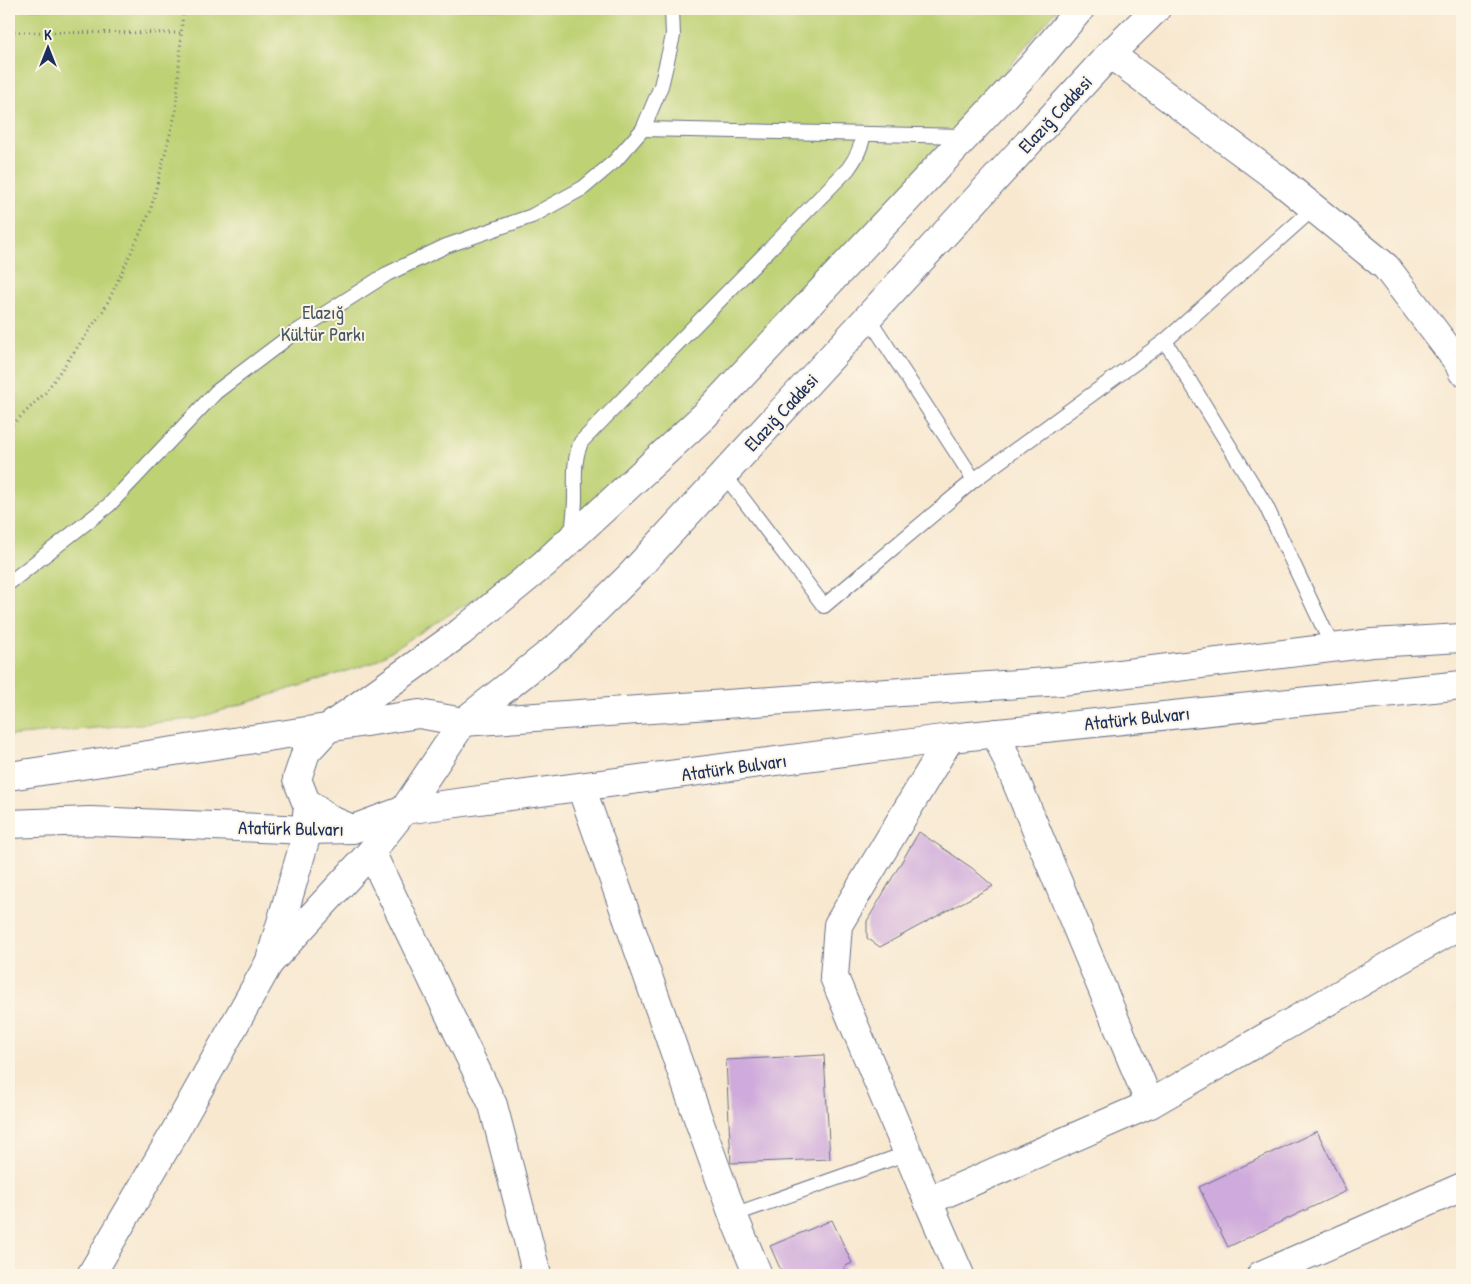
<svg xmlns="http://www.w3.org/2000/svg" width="1471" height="1284" viewBox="0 0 1471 1284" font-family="'Patrick Hand',sans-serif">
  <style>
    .green { fill: #bed174; stroke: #6c8069 }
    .building { fill: #cfaadc }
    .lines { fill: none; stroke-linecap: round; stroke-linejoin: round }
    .lane-casing { stroke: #687086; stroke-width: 16 }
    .street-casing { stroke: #687086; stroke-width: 30 }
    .secondary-casing { stroke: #687086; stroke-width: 30 }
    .primary-casing { stroke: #687086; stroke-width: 30 }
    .path { stroke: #687086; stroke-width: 3; stroke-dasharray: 1 4; stroke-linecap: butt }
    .lane { stroke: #fff; stroke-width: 14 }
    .street { stroke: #fff; stroke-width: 28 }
    .secondary { stroke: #fff; stroke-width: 28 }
    .primary { stroke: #fff; stroke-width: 28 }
    .labels { text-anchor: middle; stroke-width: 4; stroke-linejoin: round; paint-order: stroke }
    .street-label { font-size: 19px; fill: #1b2f5e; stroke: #fcf5e5 }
    .park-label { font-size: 19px; fill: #445864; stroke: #fcf5e5 }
  </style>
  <rect width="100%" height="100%" fill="#fcf5e5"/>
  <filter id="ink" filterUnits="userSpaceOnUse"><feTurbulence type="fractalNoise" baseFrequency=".02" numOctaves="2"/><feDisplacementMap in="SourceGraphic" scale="10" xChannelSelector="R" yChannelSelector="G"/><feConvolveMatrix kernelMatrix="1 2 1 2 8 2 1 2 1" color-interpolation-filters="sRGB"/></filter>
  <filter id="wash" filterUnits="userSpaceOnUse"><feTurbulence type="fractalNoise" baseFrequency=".0096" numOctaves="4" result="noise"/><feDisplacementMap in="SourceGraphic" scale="20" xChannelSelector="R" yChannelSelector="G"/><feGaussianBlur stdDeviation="1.12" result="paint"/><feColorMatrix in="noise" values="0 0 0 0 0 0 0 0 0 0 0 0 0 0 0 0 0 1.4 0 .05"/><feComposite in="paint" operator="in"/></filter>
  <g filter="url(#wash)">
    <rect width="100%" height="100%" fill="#f8e8d0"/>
    <!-- green -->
    <path class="green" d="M9,9h1048l-138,167 -261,269 -143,128 -143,90 -177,56 -186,17z"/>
    <g id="blocks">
      <!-- building -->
      <g class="building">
        <path d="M919,832l53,36 21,18 -113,61 -13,-9v-17z"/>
        <path d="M824,1055l6,104 -99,4 -5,-103z"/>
        <path d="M1317,1131l29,60 -118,56 -29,-60z"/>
        <path d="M832,1220l20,43 -8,4 4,8h-65l-13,-29z"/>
      </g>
    </g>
  </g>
  <g filter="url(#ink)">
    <use href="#blocks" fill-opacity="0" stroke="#687086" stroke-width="1"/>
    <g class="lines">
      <!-- lane casing -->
      <g class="lane-casing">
        <g id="lane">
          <path d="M643,129l322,7"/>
          <path d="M868,317l106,163 191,-139 149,-133"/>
          <path d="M1165,341l101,165 67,142"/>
          <path d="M724,474l100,132 150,-126"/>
          <path d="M572,536c1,-13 3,-26 3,-39 0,-20 -2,-36 6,-55l267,-273c9,-12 13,-21 16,-35"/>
          <path d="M9,583l100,-78 107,-113 74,-56 97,-62 59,-28 86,-30 51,-28 32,-27 28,-32 18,-43 12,-50 -1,-27"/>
          <path d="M733,1215l175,-62"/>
        </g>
      </g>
      <!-- street casing -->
      <g class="street-casing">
        <g id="street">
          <path d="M1110,54l168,125 108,88 72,95 4,9"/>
          <path d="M996,733l154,371"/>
          <path d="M950,738l-112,187 -4,52 94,224 222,-97 312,-180"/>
          <path d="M581,787l123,348 29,80 25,60"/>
          <path d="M371,852l122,253 44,170"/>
          <path d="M928,1201l32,74"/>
          <path d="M1261,1275l201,-88"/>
        </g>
      </g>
      <!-- secondary casing -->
      <g class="secondary-casing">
        <path id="secondary" d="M91,1275l82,-140 96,-172"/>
      </g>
      <!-- primary casing -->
      <g class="primary-casing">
        <g id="primary">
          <path d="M9,776l410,-62 44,8 599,-41 310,-38 90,-5"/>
          <path d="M9,824l81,-3 218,9 45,-1 51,-19 546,-72 512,-53"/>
          <path d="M350,828l-21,-9 -23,-17 -9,-23 9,-27 23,-25 132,-95 83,-68 160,-148 329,-351 47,-56"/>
          <path d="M271,957l37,-127 -1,-17"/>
          <path d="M269,963l102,-111 33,-42 59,-88 98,-78 70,-69 479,-521 46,-45"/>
        </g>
      </g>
      <!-- path -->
      <g class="path">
        <path d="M9,32l173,1"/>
        <path d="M9,428l36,-35 60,-85 45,-96 26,-101 7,-102"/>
      </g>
      <!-- lane -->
      <use href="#lane" class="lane"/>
      <!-- street -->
      <use href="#street" class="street"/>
      <!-- secondary -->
      <use href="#secondary" class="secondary"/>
      <!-- primary -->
      <use href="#primary" class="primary"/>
    </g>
  </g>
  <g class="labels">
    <!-- street labels -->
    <g class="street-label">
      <text transform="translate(1055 114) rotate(-47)" y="7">Elazığ Caddesi</text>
      <text transform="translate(781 412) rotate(-47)" y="7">Elazığ Caddesi</text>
      <text transform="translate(1137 718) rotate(-6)" y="7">Atatürk Bulvarı</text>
      <text transform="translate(734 767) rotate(-8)" y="7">Atatürk Bulvarı</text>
      <text transform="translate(291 828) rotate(1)" y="7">Atatürk Bulvarı</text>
    </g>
    <!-- park labels -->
    <g class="park-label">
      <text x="323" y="319">Elazığ<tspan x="323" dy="22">Kültür Parkı</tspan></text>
    </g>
  </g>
  <!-- margin -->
  <rect width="1471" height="1284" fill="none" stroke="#fcf5e5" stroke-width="30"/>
  <!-- north arrow -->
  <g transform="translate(48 48)" stroke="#fcf5e5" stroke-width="4" paint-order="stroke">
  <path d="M0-4L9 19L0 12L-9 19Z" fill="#1b2f5e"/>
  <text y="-8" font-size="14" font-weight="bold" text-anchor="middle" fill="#1b2f5e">K</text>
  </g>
</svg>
